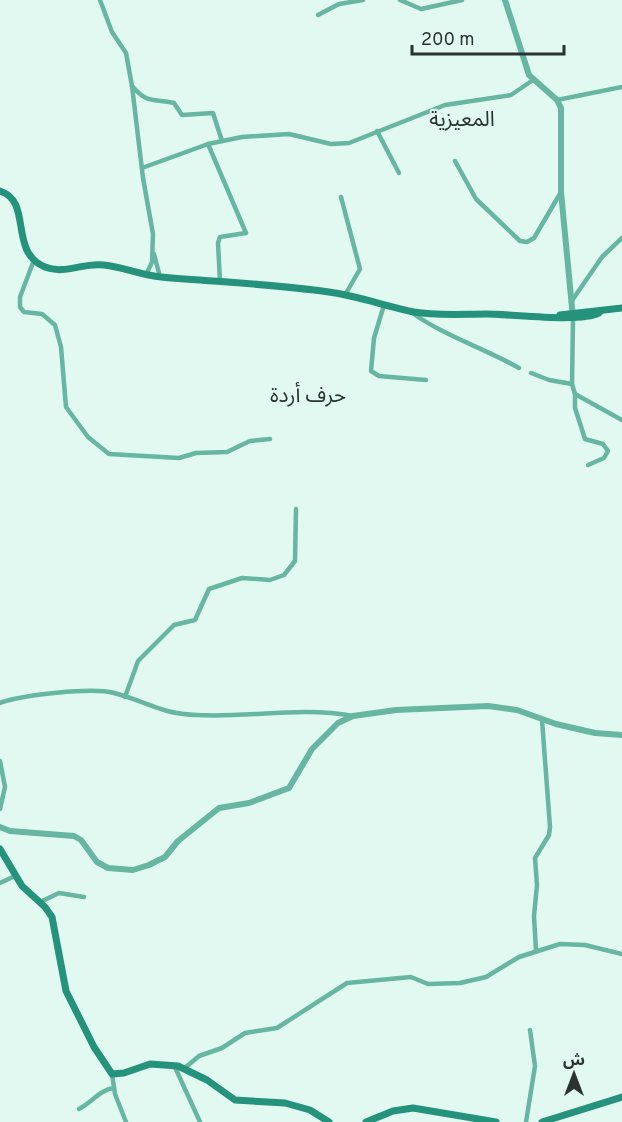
<svg xmlns="http://www.w3.org/2000/svg" width="622" height="1122" viewBox="0 0 622 1122" font-family="Overpass,'Noto Sans Arabic',sans-serif">
  <style>
    .lines { fill: none; stroke-linecap: round; stroke-linejoin: round }
    .minor { stroke: #67b6a1; stroke-width: 4.5 }
    .tertiary { stroke: #67b6a1; stroke-width: 6 }
    .secondary { stroke: #25937b; stroke-width: 7 }
    .labels { text-anchor: middle; stroke-width: 4.5; stroke-linejoin: round; paint-order: stroke }
    .quarter-label { font-size: 21px; fill: #293330; stroke: #e1f9f1 }
  </style>
  <rect width="100%" height="100%" fill="#e1f9f1"/>
  <g class="lines">
    <!-- minor -->
    <g class="minor">
      <path d="M100,0l12,32 14,21 6,33 11,92 10,56 -1,28 -6,13"/>
      <path d="M400,0l21,9 41,-9"/>
      <path d="M318,15l21,-11 24,-4"/>
      <path d="M132,86c16,19 22,12 42,17l8,12 31,-2 9,28"/>
      <path d="M557,100l65,-13"/>
      <path d="M377,131l22,42"/>
      <path d="M208,144l38,89 -26,4 -2,6 2,38"/>
      <path d="M455,161l21,38 44,42 7,1 7,-4 27,-46"/>
      <path d="M142,168l66,-24 34,-7 47,-3 42,10 18,-1 96,-38 66,-10 22,-15"/>
      <path d="M341,197l19,72 -15,26"/>
      <path d="M154,254l6,23"/>
      <path d="M34,260l-14,37v10l4,5 18,2 13,11 6,22 5,60 22,30 21,17 70,4 17,-5 31,-1 23,-11 20,-2"/>
      <path d="M571,302l31,-45 20,-19"/>
      <path d="M384,305l-10,33 -3,33 8,5 47,4"/>
      <path d="M411,312c33,24 73,36 108,56"/>
      <path d="M573,319l-1,65 3,10 47,26"/>
      <path d="M531,373l18,7 23,4"/>
      <path d="M575,394v14l10,31 18,5 5,7 -4,7 -16,7"/>
      <path d="M125,697l13,-36 36,-36 21,-5 14,-31 33,-11 28,2 14,-5 11,-14 1,-52"/>
      <path d="M0,703c21,-8 92,-16 114,-10 32,8 46,21 83,22 53,3 104,-9 156,1"/>
      <path d="M0,761l5,26 -5,22"/>
      <path d="M0,883l15,-7"/>
      <path d="M40,902l19,-9 25,4"/>
      <path d="M536,951l-2,-35 3,-31 -2,-27 14,-23 1,-8 -8,-107"/>
      <path d="M174,1065l26,57"/>
      <path d="M186,1067l13,-11 23,-8 23,-15 32,-5 70,-45 64,-6 17,7 32,-1 26,-6 33,-20 41,-13 25,1 37,9"/>
      <path d="M112,1074l3,20 11,28"/>
      <path d="M79,1109c12,-6 22,-20 35,-21"/>
      <path d="M526,1122l9,-56 -5,-36"/>
    </g>
    <!-- tertiary -->
    <g class="tertiary">
      <path d="M505,0l24,75 28,25 4,8v84l12,126"/>
      <path d="M0,827l10,4 64,5 7,4 16,22 11,6 25,2 16,-5 16,-8 13,-16 41,-33 30,-5 40,-15 23,-39 26,-26 15,-7 43,-6 92,-4 29,4 39,14 39,9 27,2"/>
    </g>
    <!-- secondary -->
    <g class="secondary">
      <path d="M0,191c33,10 8,61 45,76 20,8 39,-5 59,-2 19,2 37,10 57,12 56,5 113,7 168,15 29,4 56,14 85,20 23,4 49,2 72,2 26,0 95,9 113,-1"/>
      <path d="M560,315l62,-7"/>
      <path d="M0,849l22,37 23,21 7,10 14,74 28,56 18,27 12,-1 26,-9 28,2 29,14 28,20 50,3 25,7 19,12"/>
      <path d="M366,1122l27,-11 20,-3 83,14"/>
      <path d="M542,1122l80,-25"/>
    </g>
  </g>
  <g class="labels">
    <!-- quarter labels -->
    <g class="quarter-label">
      <text x="462" y="126">المعيزية</text>
      <text x="308" y="402">حرف أردة</text>
    </g>
  </g>
  <!-- north arrow -->
  <g transform="translate(574 1074)" stroke="#e1f9f1" stroke-width="4.5" paint-order="stroke">
  <path d="M0-4.5L10 22L0 15L-10 22Z" fill="#293330"/>
  <text y="-9" font-size="16" font-weight="bold" text-anchor="middle" fill="#293330">ش</text>
  </g>
  <!-- scale -->
  <path d="M412 45v9h152v-9" fill="none" stroke="#293330" stroke-width="3"/>
  <text x="421" y="45" font-size="18" fill="#293330" stroke="#e1f9f1" stroke-width="4.5" paint-order="stroke">200 m</text>
</svg>
